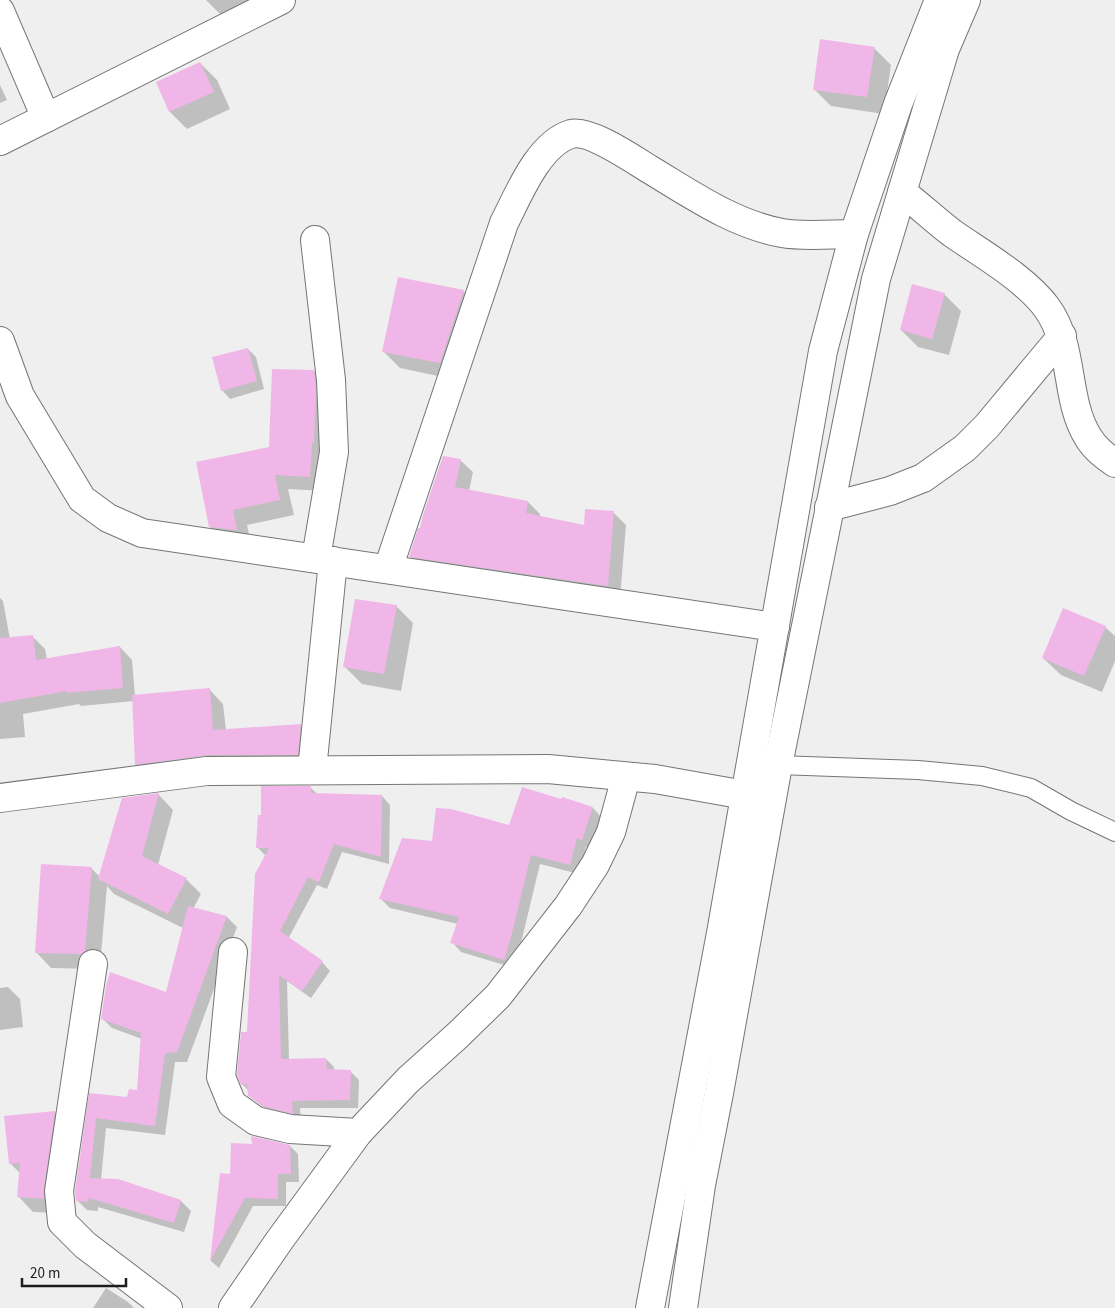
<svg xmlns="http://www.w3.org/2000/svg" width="1115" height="1308" viewBox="0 0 1115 1308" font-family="'Source Sans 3',sans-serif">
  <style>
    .shadow { fill: #0003 }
    .building { fill: #f1b6e8 }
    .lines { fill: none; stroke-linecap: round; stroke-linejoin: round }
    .lane-casing { stroke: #757576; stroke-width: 20 }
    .street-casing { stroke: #757576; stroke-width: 30 }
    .secondary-casing { stroke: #757576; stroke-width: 30 }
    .lane { stroke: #fff; stroke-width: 18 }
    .street { stroke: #fff; stroke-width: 28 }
    .secondary { stroke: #fff; stroke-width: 28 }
  </style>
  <rect width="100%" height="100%" fill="#efeff0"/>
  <!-- shadow -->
  <g class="shadow">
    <path d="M206,0h56v11l-42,3z"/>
    <path d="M874,48l17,17 -7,49 -53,-8 -17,-17z"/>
    <path d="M200,63l17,17 13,29 -43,20 -17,-17 -13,-29z"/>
    <path d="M0,85l7,15 -7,3z"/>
    <path d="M463,291l17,17 -23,72 -57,-12 -17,-17z"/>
    <path d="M944,294l17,17 -12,44 -31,-8 -17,-17z"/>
    <path d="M248,349l8,8 8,32 -34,10 -8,-9z"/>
    <path d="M314,371l14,15 -4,105 -36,-2 6,26 -47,10 4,19 -26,-2 -15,-15 60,-79z"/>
    <path d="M460,460l13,12 -4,19 59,11 12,12v3l45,10 28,-15 13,13 -6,73 -198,-29 -12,-13 11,-26z"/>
    <path d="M0,598l3,3 7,38 22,-3 13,13 2,10 73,-12 12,13 3,36 74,-7 14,15 3,26 74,-5 15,14 -3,30 -161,9 -15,-14 -2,-63 -53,5 -2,-2 -56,10 2,23 -25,2z"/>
    <path d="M396,606l17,17 -12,68 -39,-7 -17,-17z"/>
    <path d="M1105,627l10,9v25l-13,31 -41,-17 -18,-17z"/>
    <path d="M310,787l7,7 65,2 8,9 -1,59 -47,-12 -15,37 -10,-4 -29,54 34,23 8,9 -19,27 -24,-17 2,79 37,-1 8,8v4h16l9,9 -1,28h-58l1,13 -29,-7 -23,-18v-5l-7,-7 24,-228 -9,-9z"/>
    <path d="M159,795l14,15 -15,55 28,14 15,15 -8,15 34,8 10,10 -50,135h-12l-10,73 -59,-7 -5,52 80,21 10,10 -7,21 -86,-25v4l-11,-1 -10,-10 14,-105 37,3 10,-7 4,-52 -30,-11 -10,-10 64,-25 17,-65 -69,-34 -7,-8 -7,80 -3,3 -46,-1 -15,-16 55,-84 9,9 22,-78z"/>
    <path d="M593,808l9,10 -10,31 -6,-2 -7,27 -39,-10 -20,83 -6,21 -53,-16 -9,-10 6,-18 -68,-16 -9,-9 52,-56z"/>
    <path d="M8,987l12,12 3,28 -23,3v-42z"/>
    <path d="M55,1112l15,15 -11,86 -26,-1 -15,-16 2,-23 -10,-10z"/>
    <path d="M290,1146l8,8 1,28h-13v24h-33l-34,62 -8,-7 10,-87 10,1z"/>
    <path d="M106,1288l22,14 6,6h-41z"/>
  </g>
  <!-- building -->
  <g class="building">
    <path d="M820,39l55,8 -8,50 -54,-7z"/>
    <path d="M200,62l14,30 -45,20 -13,-30z"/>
    <path d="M398,277l66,13 -24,73 -58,-11z"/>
    <path d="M912,284l33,9 -13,46 -32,-9z"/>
    <path d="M248,348l9,33 -36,10 -9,-34z"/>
    <path d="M272,369l42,1 2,19 -2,54h-2l-2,34 -35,-2 5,25 -47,10 4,20 -28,-3 -13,-65 73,-15z"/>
    <path d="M443,456l18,3 -6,28 73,14 -2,12 58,12 1,-16 29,2 -6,75 -199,-29 9,-29h2l3,-13z"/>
    <path d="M355,599l42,6 -13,69 -41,-7z"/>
    <path d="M1063,608l43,18 -22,50 -42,-18z"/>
    <path d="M33,635l3,25 84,-14 3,42 -56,5v-2l-67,12v-65z"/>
    <path d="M210,688l3,42 88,-6 -3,31h-91l-72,10 -3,-70z"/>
    <path d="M261,786h50v7l71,2 -1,62 -47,-13 -15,38 -11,-5 -28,54 43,30 -21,30 -23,-16 2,84 45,-1 1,11 24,1 -1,30 -58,1 1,13 -30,-8 -15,-10 -1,-12 -6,1 -4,-10 4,-43h6l8,-158 14,-26h-13l2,-33h3z"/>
    <path d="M522,787l39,12 1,-2 31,10 -11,33 -5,-2 -7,27 -39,-10 -20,82 -7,23 -54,-17 9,-26 -80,-18 23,-61 30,3 4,-33 15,1 58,16z"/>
    <path d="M159,793l-17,63 45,22 -19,36 -70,-35 24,-81z"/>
    <path d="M41,864l51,3 -7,84 -4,3 -46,-1z"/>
    <path d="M188,906l39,10 -50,136 -12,1 -10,73 -59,-8 -6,60 28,1 63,21 -7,23 -85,-25 -1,4 -12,-1 -1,-10 14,-98 38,4 2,-8 8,1 4,-57 -40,-14 5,-33 4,-14 56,20z"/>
    <path d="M55,1111l-11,78v10l-27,-2 3,-34 -11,1 -5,-48z"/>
    <path d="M251,1136l39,9 1,29h-13v25l-33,-1 -35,63 10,-88 10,1 1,-31 21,1z"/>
  </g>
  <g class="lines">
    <!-- lane casing -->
    <g class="lane-casing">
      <path id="lane" d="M778,765l140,5 64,6 49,12 40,23 44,21"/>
    </g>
    <!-- street casing -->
    <g class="street-casing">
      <g id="street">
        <path d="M0,11l46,107"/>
        <path d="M0,141l281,-141"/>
        <path d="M902,192c17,13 33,28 50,41 30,21 74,46 95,75 28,39 17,90 41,129 7,12 17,19 27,26"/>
        <path d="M315,240l16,140 3,72 -18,106"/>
        <path d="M0,341l20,55 62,103 26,19 34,15 633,94"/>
        <path d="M829,507l61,-16 33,-13 42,-30 22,-22 75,-90"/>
        <path d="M388,569l116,-346c14,-27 34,-79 67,-89 18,-5 62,25 78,35 42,25 84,55 133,64 21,4 50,1 72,1"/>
        <path d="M312,770l21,-209"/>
        <path d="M0,798l207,-27 341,-2 107,10 90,16"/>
        <path d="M233,952l-12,125 11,27 24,17 34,8 68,4"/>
        <path d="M93,964l-34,227 3,31 23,23 83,63"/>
        <path d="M233,1308l46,-67 79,-108 50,-53 50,-45 40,-39 70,-90 27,-41 16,-33 15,-55"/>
      </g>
    </g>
    <!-- secondary casing -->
    <g class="secondary-casing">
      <g id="secondary">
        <path d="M650,1308l71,-375 102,-582 31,-117 44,-130 41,-104"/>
        <path d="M683,1308l18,-123 18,-92 59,-328 98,-486 69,-230 21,-49"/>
      </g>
    </g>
    <!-- lane -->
    <use href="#lane" class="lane"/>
    <!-- street -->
    <use href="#street" class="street"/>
    <!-- secondary -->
    <use href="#secondary" class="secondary"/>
  </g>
  <!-- scale -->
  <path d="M22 1278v8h104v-8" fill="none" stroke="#1b1c1c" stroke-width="2.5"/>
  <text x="30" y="1278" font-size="15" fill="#1b1c1c" stroke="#efeff0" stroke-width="4" paint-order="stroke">20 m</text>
</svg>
